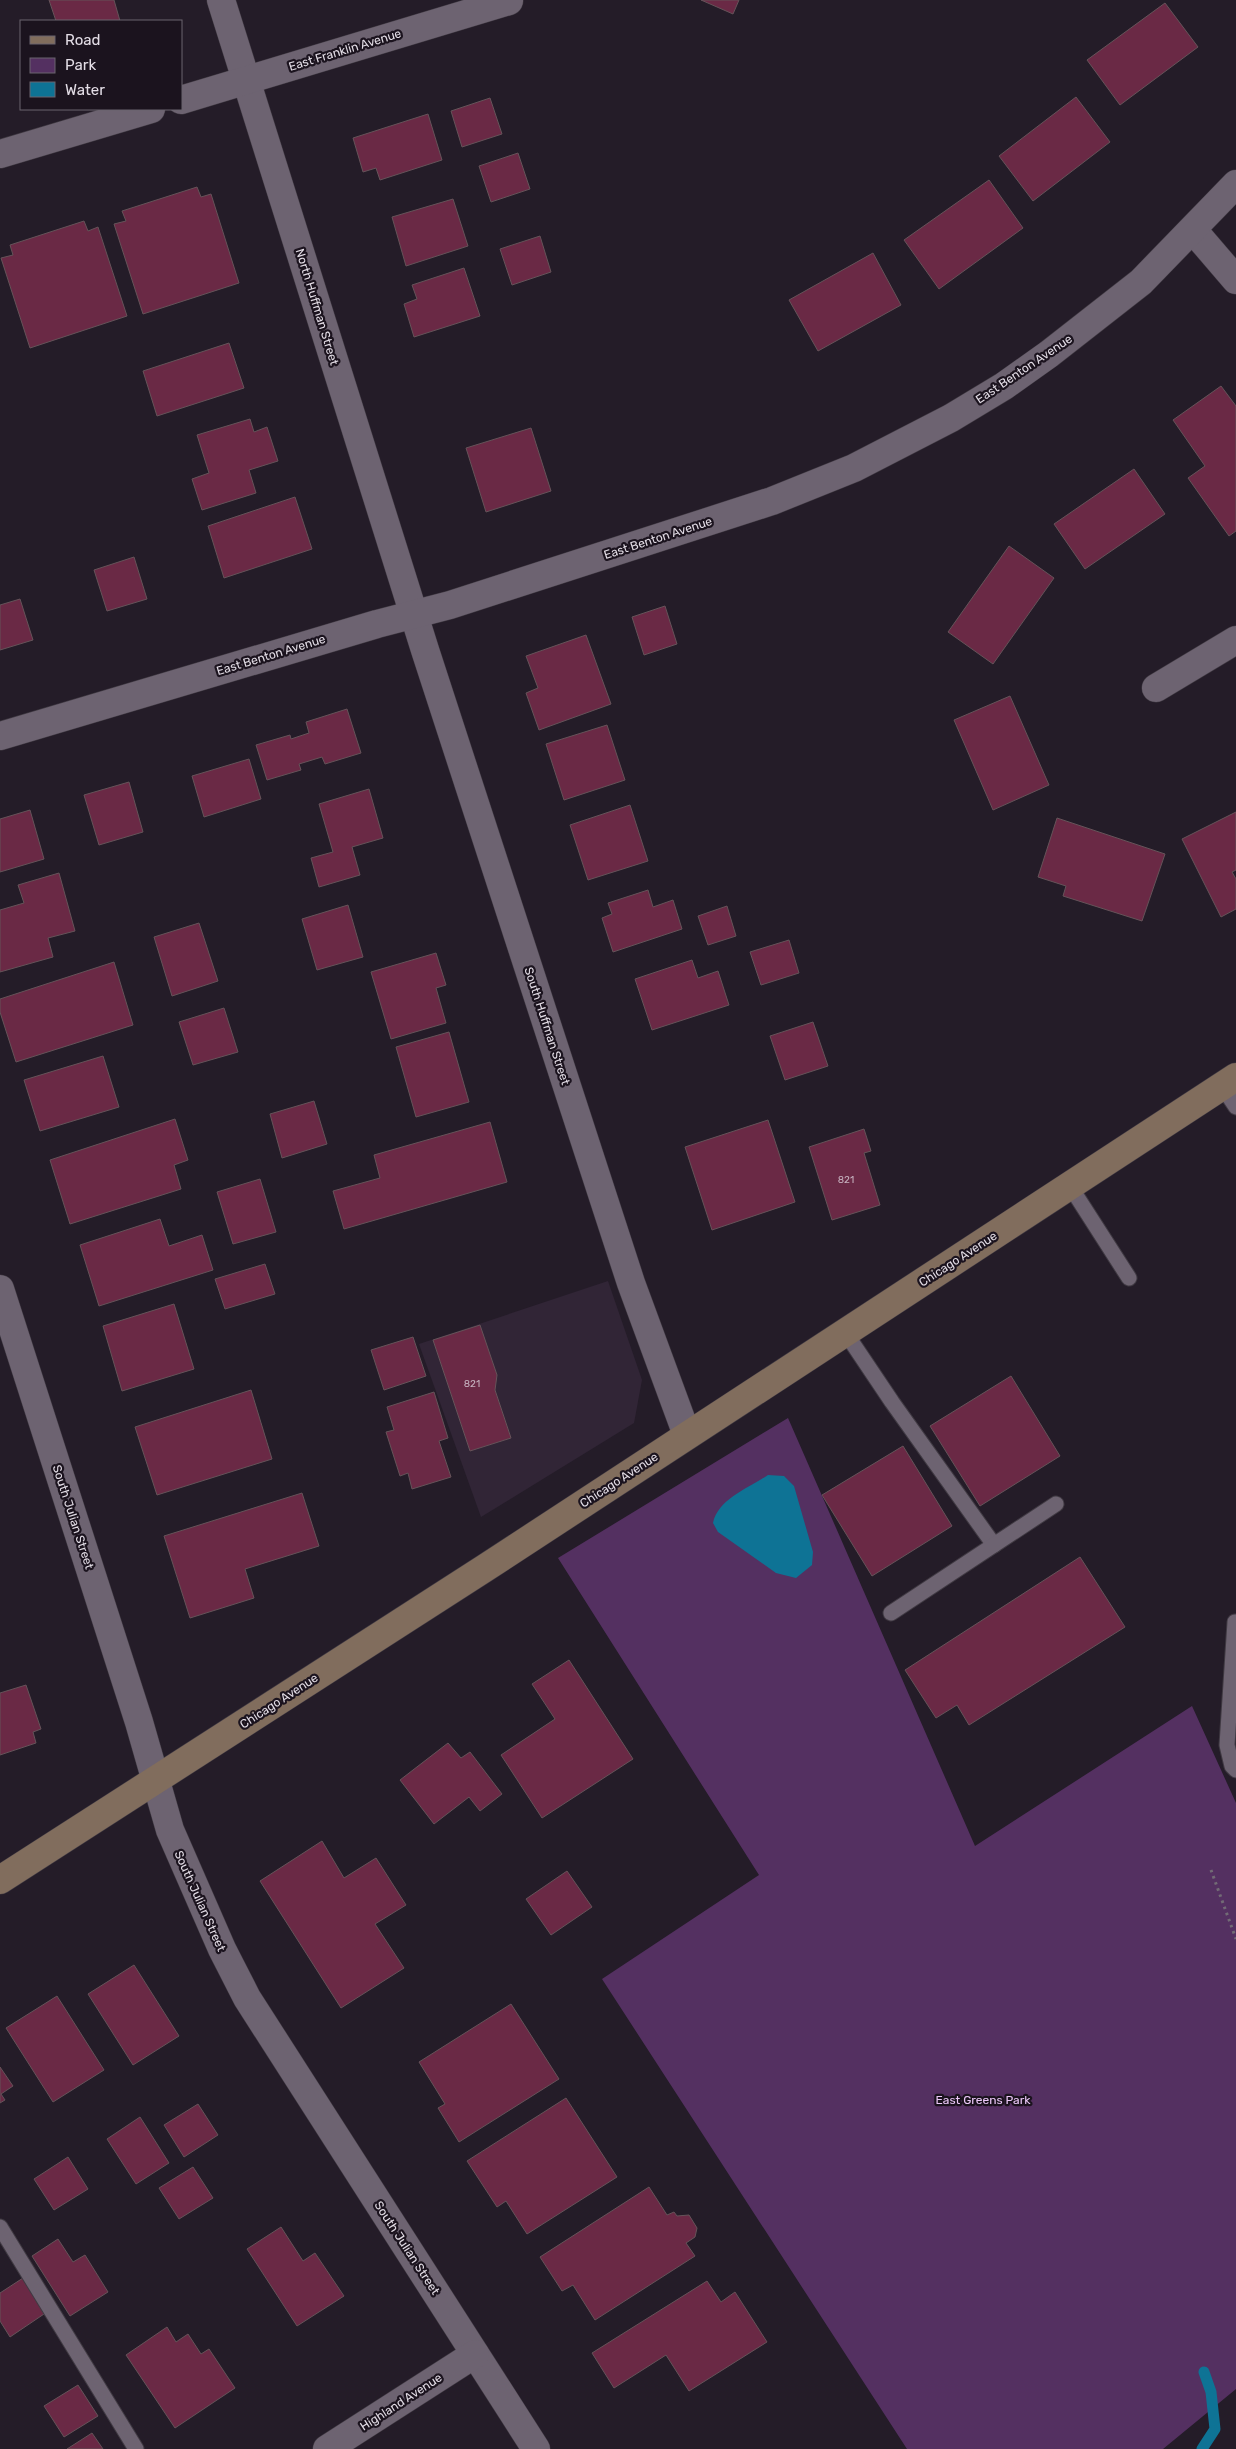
<svg xmlns="http://www.w3.org/2000/svg" width="1236" height="2449" viewBox="0 0 1236 2449" font-family="Rubik,sans-serif">
  <style>
    .built { fill: #312536 }
    .green { fill: #543061 }
    .water { fill: #0e7395 }
    .lines { fill: none; stroke-linecap: round; stroke-linejoin: round }
    .stream { stroke: #0e7395; stroke-width: 11 }
    .building { fill: #6a2945; stroke: #655359 }
    .lane-casing { stroke: #403a43; stroke-width: 17 }
    .street-casing { stroke: #403a43; stroke-width: 29 }
    .secondary-casing { stroke: #403a43; stroke-width: 29 }
    .path { stroke: #726b75; stroke-width: 3; stroke-dasharray: 2.5 4; stroke-linecap: butt }
    .lane { stroke: #6d6371; stroke-width: 15 }
    .street { stroke: #6d6371; stroke-width: 28 }
    .secondary { stroke: #816d5d; stroke-width: 28 }
    .labels { text-anchor: middle; stroke-width: 4.5; stroke-linejoin: round; paint-order: stroke }
    .number-label { font-size: 10px; fill: #c5b0be }
    .street-label { font-size: 12px; fill: #e3dde6; stroke: #1b131e }
    .park-label { font-size: 12px; fill: #ecc8f9; stroke: #1b131e }
  </style>
  <rect width="100%" height="100%" fill="#241c28"/>
  <!-- built -->
  <path class="built" d="M608,1281l34,99 -8,43 -153,94 -62,-173z"/>
  <!-- green -->
  <path class="green" d="M788,1418l187,428 217,-140 44,97v586l-73,60h-256l-305,-470 157,-104 -201,-317z"/>
  <!-- water -->
  <path class="water" d="M768,1475l16,1 10,10 19,66 -1,13 -16,13 -20,-5 -58,-41 -5,-9c5,-24 36,-35 55,-48z"/>
  <g class="lines">
    <!-- stream -->
    <path class="stream" d="M1202,2449l13,-20 -4,-37 -7,-20"/>
  </g>
  <!-- building -->
  <g class="building">
    <path d="M49,0h65l6,21h-64z"/>
    <path d="M701,0h38l-6,14z"/>
    <path d="M1165,3l33,44 -78,58 -33,-45z"/>
    <path d="M1076,97l34,45 -77,59 -34,-45z"/>
    <path d="M490,98l12,36 -40,13 -11,-36z"/>
    <path d="M428,114l14,46 -62,20 -4,-12 -13,4 -10,-34z"/>
    <path d="M518,153l12,36 -39,13 -12,-36z"/>
    <path d="M989,180l34,48 -84,61 -35,-49z"/>
    <path d="M197,187l4,10 10,-3 28,89 -96,31 -29,-90 12,-3 -4,-10z"/>
    <path d="M453,199l15,47 -62,20 -14,-49z"/>
    <path d="M84,221l4,10 10,-4 29,89 -97,32 -29,-90 12,-3 -3,-10z"/>
    <path d="M540,236l11,36 -39,13 -12,-36z"/>
    <path d="M873,253l28,52 -83,46 -29,-51z"/>
    <path d="M464,268l16,48 -66,21 -10,-33 13,-5 -5,-14z"/>
    <path d="M229,343l15,45 -87,28 -14,-45z"/>
    <path d="M1221,386l15,20v125l-7,5 -41,-58 17,-12 -32,-46z"/>
    <path d="M250,419l4,13 13,-5 11,34 -29,9 7,23 -54,17 -10,-31 17,-6 -12,-38z"/>
    <path d="M531,428l20,63 -65,21 -20,-64z"/>
    <path d="M1134,469l31,45 -80,55 -31,-45z"/>
    <path d="M295,497l17,52 -88,29 -16,-52z"/>
    <path d="M1009,546l45,32 -61,86 -45,-32z"/>
    <path d="M134,557l13,42 -40,12 -13,-41z"/>
    <path d="M20,599l13,41 -33,10v-45z"/>
    <path d="M665,606l12,38 -33,11 -12,-38z"/>
    <path d="M586,635l25,69 -72,26 -13,-37 12,-5 -12,-32z"/>
    <path d="M1010,696l39,89 -56,25 -39,-90z"/>
    <path d="M347,709l14,44 -36,11 -3,-7 -23,7 2,6 -34,10 -11,-35 34,-10 1,4 18,-6 -3,-11z"/>
    <path d="M607,725l18,55 -61,20 -18,-56z"/>
    <path d="M249,759l12,40 -57,18 -12,-41z"/>
    <path d="M129,782l14,50 -44,13 -15,-50z"/>
    <path d="M369,789l14,49 -31,9 8,28 -41,12 -8,-29 22,-6 -14,-48z"/>
    <path d="M630,805l18,56 -60,19 -18,-55z"/>
    <path d="M30,810l14,49 -44,13v-53z"/>
    <path d="M1236,812v58l-4,2 4,7v30l-15,8 -39,-78z"/>
    <path d="M1057,818l108,36 -23,67 -79,-25 3,-10 -28,-9z"/>
    <path d="M59,873l16,58 -27,7 5,19 -53,15v-62l24,-7 -6,-18z"/>
    <path d="M648,890l5,17 20,-7 9,29 -69,23 -11,-34 10,-4 -4,-11z"/>
    <path d="M348,905l15,52 -46,13 -15,-51z"/>
    <path d="M727,906l9,30 -28,9 -10,-29z"/>
    <path d="M199,923l19,58 -46,15 -18,-59z"/>
    <path d="M789,940l10,33 -38,12 -11,-33z"/>
    <path d="M436,953l10,32 -10,3 10,35 -55,16 -20,-67z"/>
    <path d="M692,960l6,18 20,-7 11,34 -77,25 -17,-51z"/>
    <path d="M114,962l19,63 -117,37 -16,-50v-13z"/>
    <path d="M224,1008l14,44 -45,13 -14,-43z"/>
    <path d="M813,1022l15,44 -43,14 -15,-44z"/>
    <path d="M449,1032l20,70 -53,15 -20,-70z"/>
    <path d="M103,1056l16,51 -79,24 -16,-51z"/>
    <path d="M314,1101l13,43 -45,14 -12,-44z"/>
    <path d="M175,1119l13,41 -14,5 7,24 -111,35 -20,-64z"/>
    <path d="M768,1120l27,82 -83,28 -27,-83z"/>
    <path d="M490,1122l17,60 -163,47 -11,-38 47,-13 -6,-23z"/>
    <path d="M864,1129l7,22 -7,2 16,52 -48,15 -23,-73z"/>
    <path d="M260,1179l16,53 -43,12 -16,-52z"/>
    <path d="M160,1219l9,27 33,-11 11,35 -114,36 -19,-61z"/>
    <path d="M265,1264l10,30 -50,15 -10,-30z"/>
    <path d="M174,1304l20,65 -72,22 -19,-65z"/>
    <path d="M480,1325l17,50 -2,15 16,48 -41,13 -37,-111z"/>
    <path d="M413,1337l13,39 -42,14 -13,-40z"/>
    <path d="M1011,1376l49,80 -80,50 -50,-80z"/>
    <path d="M251,1390l21,69 -115,36 -22,-68z"/>
    <path d="M434,1392l14,46 -9,3 12,36 -39,12 -4,-16 -8,3 -14,-44 8,-2 -7,-23z"/>
    <path d="M903,1446l49,80 -80,50 -50,-81z"/>
    <path d="M302,1493l17,53 -74,23 9,29 -64,20 -26,-82z"/>
    <path d="M1080,1557l45,70 -156,98 -12,-20 -21,13 -31,-48z"/>
    <path d="M569,1660l64,99 -91,59 -41,-63 54,-36 -23,-35z"/>
    <path d="M26,1685l15,44 -8,3 3,11 -36,12v-62z"/>
    <path d="M448,1743l13,15 9,-6 32,42 -22,17 -11,-14 -35,27 -34,-44z"/>
    <path d="M322,1841l22,37 32,-20 30,47 -31,19 29,44 -63,40 -81,-127z"/>
    <path d="M567,1871l25,36 -41,28 -25,-36z"/>
    <path d="M134,1965l45,71 -46,29 -45,-71z"/>
    <path d="M57,1996l47,74 -51,32 -47,-74z"/>
    <path d="M511,2004l48,75 -100,63 -21,-34 7,-4 -26,-42z"/>
    <path d="M0,2067l13,19 -12,8 4,6 -5,3z"/>
    <path d="M566,2098l51,79 -90,57 -21,-33 -9,6 -30,-46z"/>
    <path d="M198,2104l20,31 -34,22 -20,-32z"/>
    <path d="M140,2117l29,46 -33,21 -29,-45z"/>
    <path d="M68,2157l20,32 -34,21 -20,-31z"/>
    <path d="M193,2167l20,31 -34,21 -20,-31z"/>
    <path d="M649,2187l18,28 7,-3 3,4 12,-1 8,13 -2,9 -9,6 9,13 -100,64 -22,-35 -11,6 -22,-34z"/>
    <path d="M281,2227l22,34 12,-8 29,43 -47,30 -50,-77z"/>
    <path d="M58,2239l15,23 12,-7 23,37 -38,24 -38,-60z"/>
    <path d="M23,2278l21,36 -34,23 -10,-16v-28z"/>
    <path d="M707,2281l14,21 14,-10 32,50 -78,49 -23,-36 -52,33 -22,-35z"/>
    <path d="M167,2327l9,15 12,-8 13,20 8,-5 26,39 -60,40 -49,-73z"/>
    <path d="M78,2385l20,31 -34,21 -20,-31z"/>
    <path d="M92,2433l11,16h-36z"/>
  </g>
  <g class="lines">
    <!-- lane casing -->
    <g class="lane-casing">
      <g id="lane">
        <path d="M1222,1086l14,21"/>
        <path d="M1070,1186l59,92"/>
        <path d="M845,1332l47,70 102,143"/>
        <path d="M891,1613l165,-109"/>
        <path d="M1235,1622l-8,123 5,21 4,4"/>
        <path d="M0,2227l136,222"/>
      </g>
    </g>
    <!-- street casing -->
    <g class="street-casing">
      <g id="street">
        <path d="M221,0l204,650 206,633 56,152"/>
        <path d="M181,100l328,-99"/>
        <path d="M0,154l151,-45"/>
        <path d="M1193,230l43,50"/>
        <path d="M1156,688l80,-48"/>
        <path d="M0,736l377,-112 73,-19 322,-104 82,-33 97,-50 53,-32 45,-32 92,-72 95,-98"/>
        <path d="M0,1289l139,433 31,108 52,119 25,49 289,451"/>
        <path d="M327,2449l148,-95"/>
      </g>
    </g>
    <!-- secondary casing -->
    <g class="secondary-casing">
      <path id="secondary" d="M0,1880l485,-312 751,-491"/>
    </g>
    <!-- path -->
    <path class="path" d="M1211,1870l25,69"/>
    <!-- lane -->
    <use href="#lane" class="lane"/>
    <!-- street -->
    <use href="#street" class="street"/>
    <!-- secondary -->
    <use href="#secondary" class="secondary"/>
  </g>
  <g class="labels">
    <!-- number labels -->
    <g class="number-label">
      <text x="846" y="1183">821</text>
      <text x="472" y="1387">821</text>
    </g>
    <!-- street labels -->
    <g class="street-label">
      <text transform="translate(345 50) rotate(-17)" y="4">East Franklin Avenue</text>
      <text transform="translate(317 307) rotate(73)" y="4">North Huffman Street</text>
      <text transform="translate(1024 369) rotate(-34)" y="4">East Benton Avenue</text>
      <text transform="translate(658 538) rotate(-18)" y="4">East Benton Avenue</text>
      <text transform="translate(271 655) rotate(-17)" y="4">East Benton Avenue</text>
      <text transform="translate(547 1026) rotate(72)" y="4">South Huffman Street</text>
      <text transform="translate(958 1259) rotate(-33)" y="4">Chicago Avenue</text>
      <text transform="translate(619 1480) rotate(-33)" y="4">Chicago Avenue</text>
      <text transform="translate(73 1517) rotate(72)" y="4">South Julian Street</text>
      <text transform="translate(279 1701) rotate(-33)" y="4">Chicago Avenue</text>
      <text transform="translate(200 1901) rotate(66)" y="4">South Julian Street</text>
      <text transform="translate(407 2248) rotate(57)" y="4">South Julian Street</text>
      <text transform="translate(401 2402) rotate(-33)" y="4">Highland Avenue</text>
    </g>
    <!-- park labels -->
    <g class="park-label">
      <text x="983" y="2104">East Greens Park</text>
    </g>
  </g>
  <!-- legend -->
  <rect x="20" y="20" width="162" height="90" fill="#1b131e" stroke="#6b646e"/>
  <rect x="30" y="36" width="25" height="8" fill="#816d5d" stroke="#6b646e"/>
  <text x="65" y="45" font-size="15" fill="#e3dde6">Road</text>
  <rect x="30" y="58" width="25" height="15" fill="#543061" stroke="#6b646e"/>
  <text x="65" y="70" font-size="15" fill="#e3dde6">Park</text>
  <rect x="30" y="82" width="25" height="15" fill="#0e7395" stroke="#6b646e"/>
  <text x="65" y="95" font-size="15" fill="#e3dde6">Water</text>
</svg>
